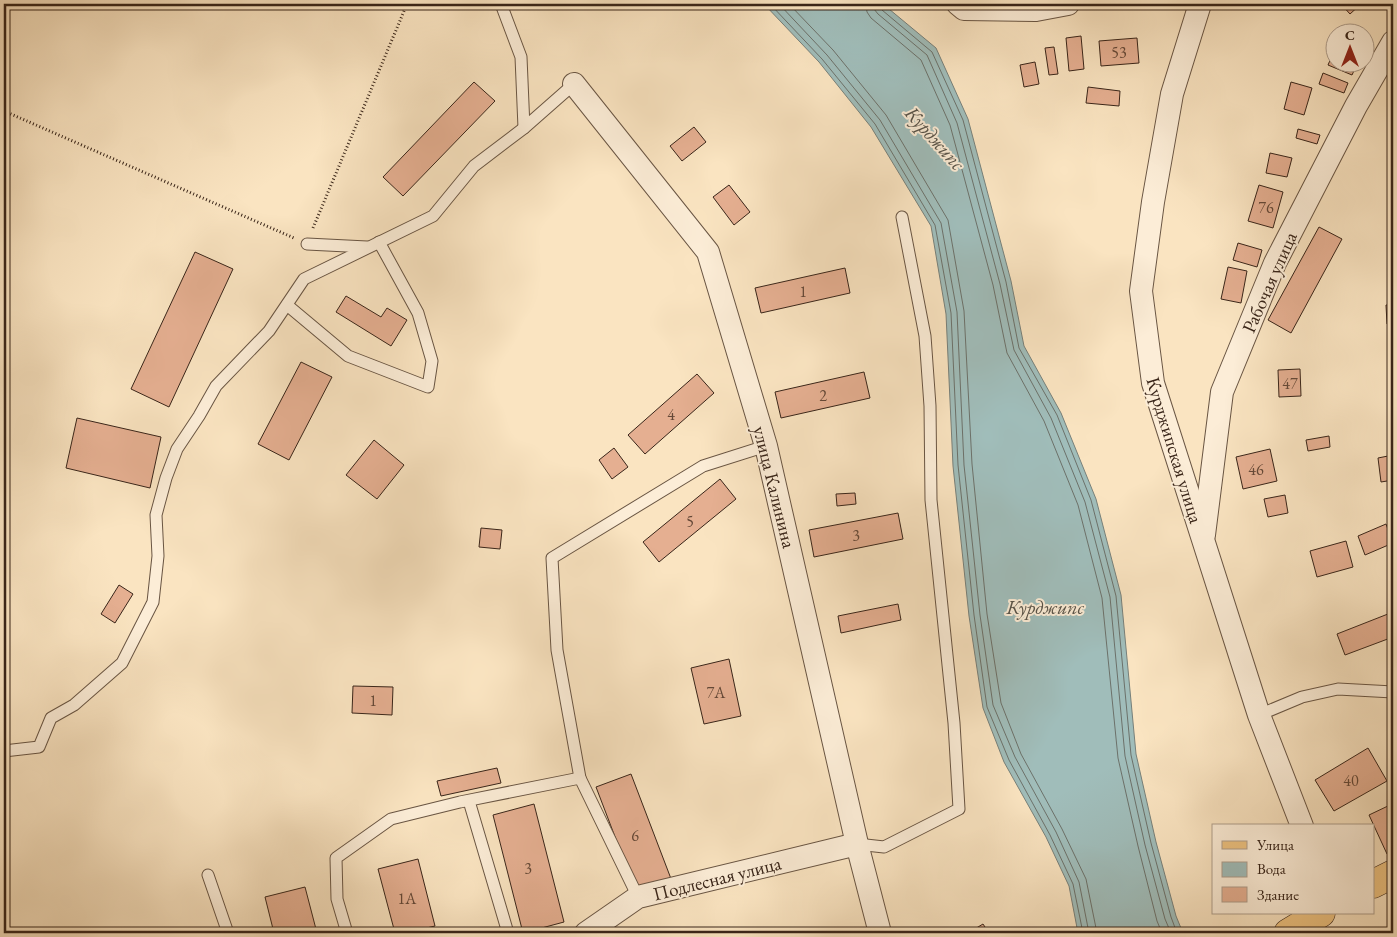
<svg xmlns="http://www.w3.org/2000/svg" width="1397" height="937" viewBox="0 0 1397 937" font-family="'EB Garamond',serif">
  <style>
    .water { fill: #a0bdba; stroke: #77807a }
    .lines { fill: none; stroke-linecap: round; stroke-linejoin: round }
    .shore { stroke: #6c716a; stroke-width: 1 }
    .building { fill: #e5af91; stroke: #392519 }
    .service-casing { stroke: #695543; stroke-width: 13 }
    .minor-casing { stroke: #695543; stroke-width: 24 }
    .primary-casing { stroke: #392519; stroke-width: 29 }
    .path { stroke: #392519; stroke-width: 3; stroke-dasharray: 1 2.5; stroke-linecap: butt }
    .service { stroke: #fcedd7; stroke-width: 11 }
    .minor { stroke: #fcedd7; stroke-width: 22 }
    .primary { stroke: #edc280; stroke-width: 28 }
    .labels { text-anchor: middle; stroke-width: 4; stroke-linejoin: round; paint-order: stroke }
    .number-label { font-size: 16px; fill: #644837 }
    .street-label { font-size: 19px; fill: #392519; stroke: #fcedd7 }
    .water-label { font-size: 20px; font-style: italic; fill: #585349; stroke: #fcedd7 }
  </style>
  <rect width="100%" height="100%" fill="#fae4c1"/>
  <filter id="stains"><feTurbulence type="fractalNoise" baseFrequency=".004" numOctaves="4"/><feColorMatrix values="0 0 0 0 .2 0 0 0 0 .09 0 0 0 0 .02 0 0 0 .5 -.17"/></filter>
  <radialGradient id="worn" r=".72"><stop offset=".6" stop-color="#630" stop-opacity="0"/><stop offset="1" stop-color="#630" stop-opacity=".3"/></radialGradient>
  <!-- water -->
  <path class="water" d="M764,4h119l53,44 32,71 43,162 13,65 37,67 35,86 25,96 15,159 20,88 20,74 7,17h-105l-9,-47 -23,-49 -42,-75 -21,-54 -14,-92 -16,-150 -7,-152 -15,-88 -60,-99 -52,-65z"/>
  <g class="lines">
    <!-- shore -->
    <g class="shore">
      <path d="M770,4l52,55 53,65 60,101 16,88 7,152 16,150 13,92 22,53 41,75 23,49 10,49"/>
      <path d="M779,4l48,51 53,65 61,103 16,89 7,153 16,150 13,90 22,52 41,75 23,50 10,51"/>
      <path d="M789,4l44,46 53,65 62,105 16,91 8,153 15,150 14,89 20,51 41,75 24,50 11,54"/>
      <path d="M866,4l1,8 4,6 50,42 29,65 43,160 14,68 37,68 34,84 24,93 16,160 20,88 19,75 5,12"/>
      <path d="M874,4v5l4,5 49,41 30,68 43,161 14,66 37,68 34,84 25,95 15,159 20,89 20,74 6,14"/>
      <path d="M880,4l2,6 50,42 31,68 43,162 13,66 38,67 34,85 25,96 15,159 20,88 20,74 6,16"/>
    </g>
  </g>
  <!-- building -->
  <g class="building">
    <path d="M1341,4h20l-11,10z"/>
    <path d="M1081,36l3,33 -15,2 -3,-33z"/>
    <path d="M1137,38l2,25 -38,3 -2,-25z"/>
    <path d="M1054,47l4,27 -9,1 -4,-27z"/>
    <path d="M1334,51v11h24l-6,13 -24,-10z"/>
    <path d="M1035,62l4,22 -15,3 -4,-22z"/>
    <path d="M1323,73l25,10 -4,10 -25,-9z"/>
    <path d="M474,82l21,19 -92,95 -20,-19z"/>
    <path d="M1291,82l21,6 -8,27 -20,-6z"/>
    <path d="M1088,87l32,4 -1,15 -33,-3z"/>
    <path d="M694,127l12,15 -24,19 -12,-15z"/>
    <path d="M1298,129l22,6 -3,9 -21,-6z"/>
    <path d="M1270,153l22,5 -5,19 -21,-4z"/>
    <path d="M729,185l21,27 -16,13 -21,-28z"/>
    <path d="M1259,185l24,7 -10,36 -25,-7z"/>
    <path d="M1319,227l23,12 -51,94 -23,-13z"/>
    <path d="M1238,243l24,7 -5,17 -24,-7z"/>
    <path d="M195,252l38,17 -64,138 -38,-18z"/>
    <path d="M1228,267l19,4 -6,32 -20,-4z"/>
    <path d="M845,268l5,25 -89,20 -6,-25z"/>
    <path d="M346,296l35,21 6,-9 20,12 -16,26 -55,-34z"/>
    <path d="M1386,305h7v18l-6,1z"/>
    <path d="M301,362l31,15 -43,83 -31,-16z"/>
    <path d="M1300,369l1,27 -22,1 -1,-27z"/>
    <path d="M864,372l6,26 -89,20 -6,-26z"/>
    <path d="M697,374l17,19 -69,61 -17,-19z"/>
    <path d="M77,418l84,19 -11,51 -84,-20z"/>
    <path d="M1329,436l1,11 -22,4 -2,-11z"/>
    <path d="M374,440l30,25 -27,34 -31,-24z"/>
    <path d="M614,448l14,19 -16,12 -13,-19z"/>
    <path d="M1270,449l7,32 -34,8 -7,-32z"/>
    <path d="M1393,455v25l-12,2 -3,-24z"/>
    <path d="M720,479l16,20 -77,63 -16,-20z"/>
    <path d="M855,493l1,11 -19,2 -1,-12z"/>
    <path d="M1285,495l3,18 -20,4 -4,-18z"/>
    <path d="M898,513l5,26 -89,18 -5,-27z"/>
    <path d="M1386,524l7,19 -28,12 -7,-19z"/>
    <path d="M481,528l21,2 -2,19 -21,-2z"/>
    <path d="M1346,541l7,26 -36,10 -7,-26z"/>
    <path d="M119,585l14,9 -18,29 -14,-9z"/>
    <path d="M898,604l3,16 -60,13 -3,-17z"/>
    <path d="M1393,612v25l-48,18 -8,-21z"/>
    <path d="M729,659l12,57 -37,8 -13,-56z"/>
    <path d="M353,686l40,1 -1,28 -40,-2z"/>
    <path d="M1368,748l19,33 -53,30 -19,-31z"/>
    <path d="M497,768l4,15 -60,13 -4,-15z"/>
    <path d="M631,774l42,110 -35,13 -42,-110z"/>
    <path d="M534,804l30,118 -41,11 -30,-118z"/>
    <path d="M1390,805l3,8v38l-6,3 -18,-39z"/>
    <path d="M418,859l17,67 -30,7h-10l-17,-64z"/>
    <path d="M305,887l12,46h-43l-9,-36z"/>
    <path d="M983,924l6,9h-21z"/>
  </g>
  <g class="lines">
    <!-- service casing -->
    <g class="service-casing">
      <g id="service">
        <path d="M501,4l20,53 3,71"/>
        <path d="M307,244l60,3"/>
        <path d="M287,305l61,51 80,31 4,-26 -14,-48 -39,-71"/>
        <path d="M1259,715l43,-18 36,-8 55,3"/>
        <path d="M4,751l35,-4 12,-29 23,-13 48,-42 31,-61 5,-46 -2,-41 10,-37 11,-29 22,-33 17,-30 53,-55 35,-52 129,-63 41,-50 50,-38 50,-44"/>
        <path d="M580,778l-23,-128 -5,-92 151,-92 63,-20"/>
        <path d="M469,801l39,132"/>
        <path d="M857,844l27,3 75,-38 -5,-86 -23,-223 -1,-94 -5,-70 -23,-119"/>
        <path d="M208,875l20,58"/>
        <path d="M347,933l-10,-34 -1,-41 55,-39 69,-17 120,-24 58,119"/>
      </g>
    </g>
    <!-- minor casing -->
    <g class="minor-casing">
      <g id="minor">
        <path d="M958,4l6,5 72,1 32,-6"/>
        <path d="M1200,4l-28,90 -19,108 -12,89 12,92 106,332 43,111"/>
        <path d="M574,84l134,168 58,194 91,398 23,89"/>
        <path d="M1204,535l18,-143 53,-129 81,-157 37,-64"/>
        <path d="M586,933l52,-36 219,-53"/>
      </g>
    </g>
    <!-- primary casing -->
    <g class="primary-casing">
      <g id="primary">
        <path d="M1373,884l20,-10"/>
        <path d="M1288,933l33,-20"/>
      </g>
    </g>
    <!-- path -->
    <g class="path">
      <path d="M4,111l290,127"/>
      <path d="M313,228l94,-224"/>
    </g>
    <!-- service -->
    <use href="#service" class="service"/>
    <!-- minor -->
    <use href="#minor" class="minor"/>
    <!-- primary -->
    <use href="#primary" class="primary"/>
  </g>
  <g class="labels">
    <!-- number labels -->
    <g class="number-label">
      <text x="1119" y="58">53</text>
      <text x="1266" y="213">76</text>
      <text x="803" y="297">1</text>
      <text x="1290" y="389">47</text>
      <text x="823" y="401">2</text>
      <text x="671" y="420">4</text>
      <text x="1256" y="475">46</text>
      <text x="690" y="527">5</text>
      <text x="856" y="541">3</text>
      <text x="716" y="698">7А</text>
      <text x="373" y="706">1</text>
      <text x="1351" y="786">40</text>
      <text x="635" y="841">6</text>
      <text x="528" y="874">3</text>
      <text x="407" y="904">1А</text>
    </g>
    <!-- street labels -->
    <g class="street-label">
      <text transform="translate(1269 282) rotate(-66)" y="7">Рабочая улица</text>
      <text transform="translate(1175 450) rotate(73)" y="7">Курджипская улица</text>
      <text transform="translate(775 487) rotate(76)" y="7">улица Калинина</text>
      <text transform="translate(717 878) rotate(-14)" y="7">Подлесная улица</text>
    </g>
    <!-- water labels -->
    <g class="water-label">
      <text transform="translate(935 138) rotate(48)" y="7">Курджипс</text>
      <text x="1045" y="614">Курджипс</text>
    </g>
  </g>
  <!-- margin -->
  <rect width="1397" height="937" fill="none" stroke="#fae4c1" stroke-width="20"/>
  <rect x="5" y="5" width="1387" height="927" fill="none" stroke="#392519" stroke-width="2.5"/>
  <rect x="10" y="10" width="1377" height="917" fill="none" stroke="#392519"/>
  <!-- legend -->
  <rect x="1212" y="824" width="162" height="90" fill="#fcedd7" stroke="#ae9d8b"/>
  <rect x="1222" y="841" width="25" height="8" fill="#edc280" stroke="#ae9d8b"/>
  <text x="1257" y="850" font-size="15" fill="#392519">Улица</text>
  <rect x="1222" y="862" width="25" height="15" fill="#a0bdba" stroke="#ae9d8b"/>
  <text x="1257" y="874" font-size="15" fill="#392519">Вода</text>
  <rect x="1222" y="887" width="25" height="15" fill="#e5af91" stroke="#ae9d8b"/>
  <text x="1257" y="900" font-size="15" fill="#392519">Здание</text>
  <!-- north arrow -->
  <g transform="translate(1350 48)"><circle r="24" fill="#fcedd7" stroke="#ae9d8b"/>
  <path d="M0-4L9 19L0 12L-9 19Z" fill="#8f2418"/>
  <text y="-8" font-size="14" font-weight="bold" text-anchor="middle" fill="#392519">С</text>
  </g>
  <rect width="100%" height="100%" filter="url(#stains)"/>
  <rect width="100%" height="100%" fill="url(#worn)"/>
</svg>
